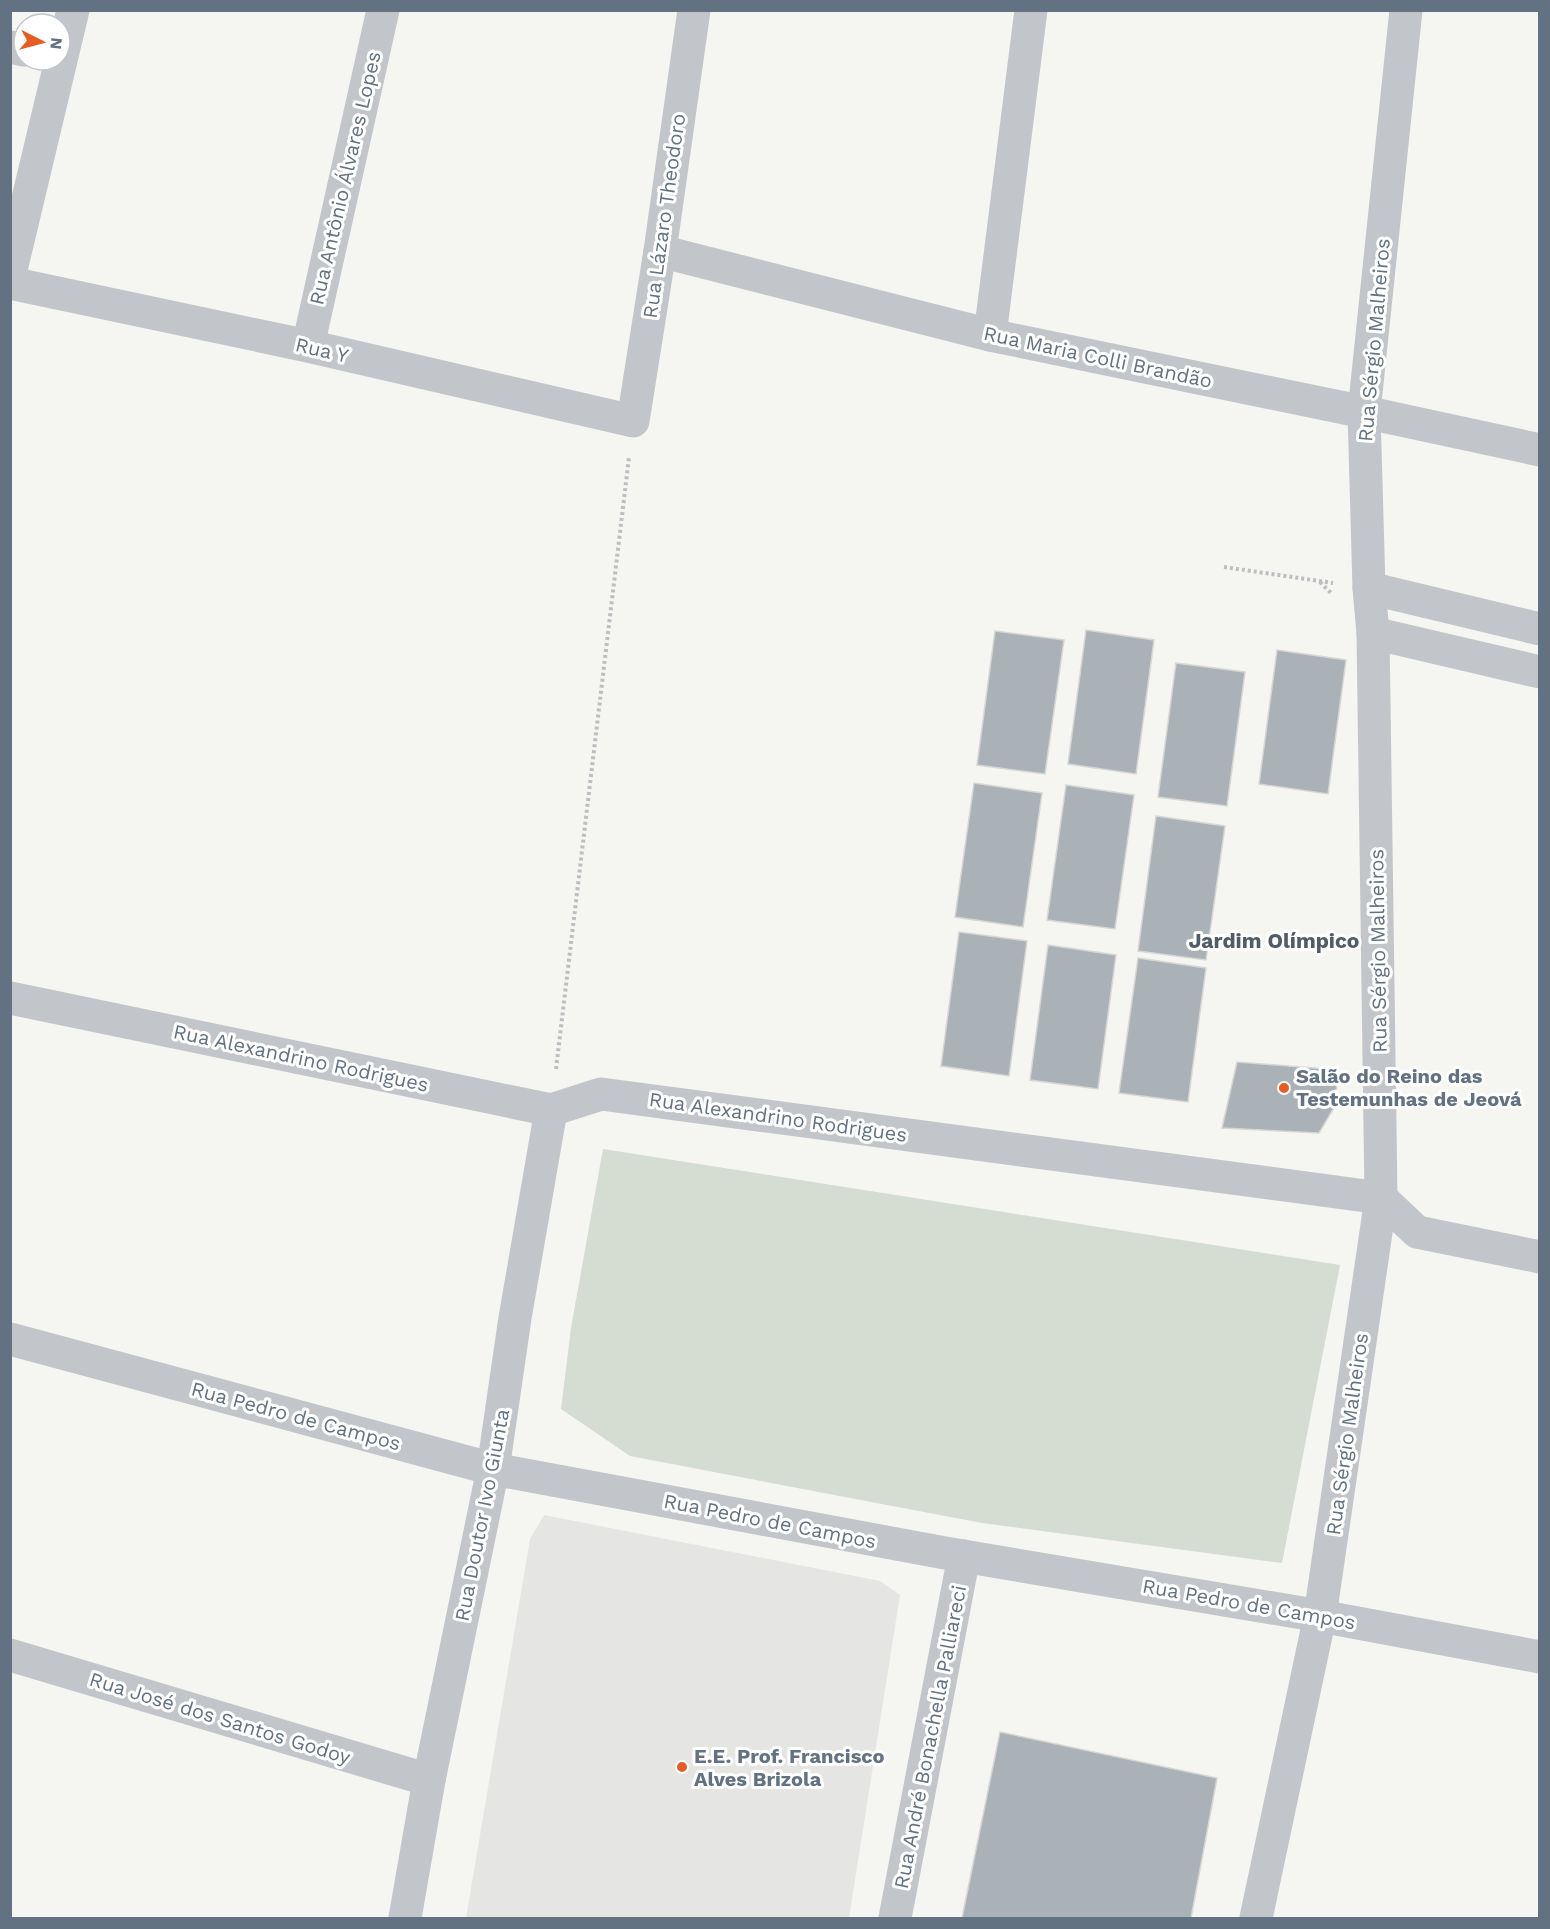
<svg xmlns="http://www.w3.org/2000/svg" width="1550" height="1929" viewBox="0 0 1550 1929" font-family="'Work Sans',sans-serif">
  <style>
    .built { fill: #e5e6e4 }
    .green { fill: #d5dcd2 }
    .building { fill: #aab1b7; stroke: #d6d6d4; stroke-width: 1.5 }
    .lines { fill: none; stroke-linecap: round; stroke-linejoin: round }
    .path { stroke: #bcbec0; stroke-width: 4; stroke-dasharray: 3 3; stroke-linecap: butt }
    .minor { stroke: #c2c5c9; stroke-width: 33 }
    .tertiary { stroke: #c2c5c9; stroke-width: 33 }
    .poi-dot { fill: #e45d22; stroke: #fff; stroke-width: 2 }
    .labels { text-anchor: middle; stroke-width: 6; stroke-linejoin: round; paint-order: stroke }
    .street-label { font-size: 20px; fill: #637282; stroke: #fff }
    .poi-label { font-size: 20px; font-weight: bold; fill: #637282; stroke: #fff; text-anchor: start }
    .neighbourhood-label { font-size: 21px; font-weight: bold; fill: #515c67; stroke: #fff }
  </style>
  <rect width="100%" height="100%" fill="#f5f5f1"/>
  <!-- built -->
  <path class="built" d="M544,1515l336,66 20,14 -51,323h-383l64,-379z"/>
  <!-- green -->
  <path class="green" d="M603,1149l737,116 -58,298 -300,-40 -352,-67 -69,-47 10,-81z"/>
  <!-- building -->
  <g class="building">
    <path d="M1086,630l68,10 -18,134 -68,-10z"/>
    <path d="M995,631l69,9 -19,134 -68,-9z"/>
    <path d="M1277,650l69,10 -18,134 -69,-10z"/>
    <path d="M1176,663l69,9 -18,134 -69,-9z"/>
    <path d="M974,783l68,10 -19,134 -68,-10z"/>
    <path d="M1066,785l68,10 -19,134 -68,-9z"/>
    <path d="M1156,816l69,10 -19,134 -68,-9z"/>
    <path d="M959,932l68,9 -18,135 -68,-10z"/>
    <path d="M1048,945l68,10 -18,134 -68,-9z"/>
    <path d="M1138,958l68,10 -18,134 -69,-9z"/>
    <path d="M1237,1062l101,8 -3,36 -16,27 -97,-5z"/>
    <path d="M1000,1732l217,46 -26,140h-229z"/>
  </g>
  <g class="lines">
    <!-- path -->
    <g class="path">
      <path d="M1224,567l109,16"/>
      <path d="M1320,582l11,11"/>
      <path d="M556,1069l73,-612"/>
    </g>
    <!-- minor -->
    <g class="minor">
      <path d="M10,47l14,3"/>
      <path d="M660,251l330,84 374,77 176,38"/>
      <path d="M10,283l298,63 325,75 27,-170 34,-241"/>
      <path d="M990,335l41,-325"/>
      <path d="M308,346l75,-336"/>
      <path d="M1369,588l-5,-176 42,-402"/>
      <path d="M10,998l541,112 50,-16 780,104 36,34 123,25"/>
      <path d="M10,1339l483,130 452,84 375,63 220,41"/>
      <path d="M10,1655l419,125"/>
      <path d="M405,1918l24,-138 64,-311 22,-151 36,-208"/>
      <path d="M895,1918l69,-362"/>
    </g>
    <!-- tertiary -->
    <g class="tertiary">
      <path d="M10,274l63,-264"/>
      <path d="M1373,633l167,39"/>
      <path d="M1256,1918l64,-302 61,-418 -8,-565 -4,-45 171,41"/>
    </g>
  </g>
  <!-- markers -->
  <g class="poi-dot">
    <circle cx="1284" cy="1088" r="6"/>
    <circle cx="682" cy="1767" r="6"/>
  </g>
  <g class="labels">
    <!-- street labels -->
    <g class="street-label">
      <text transform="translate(345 178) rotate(-77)" y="7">Rua Antônio Álvares Lopes</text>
      <text transform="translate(664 216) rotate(-82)" y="7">Rua Lázaro Theodoro</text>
      <text transform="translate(1374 340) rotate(-85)" y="7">Rua Sérgio Malheiros</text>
      <text transform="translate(322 350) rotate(13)" y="7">Rua Y</text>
      <text transform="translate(1098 357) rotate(12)" y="7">Rua Maria Colli Brandão</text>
      <text transform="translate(1378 951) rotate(-91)" y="7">Rua Sérgio Malheiros</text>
      <text transform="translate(301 1058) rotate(12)" y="7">Rua Alexandrino Rodrigues</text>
      <text transform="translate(778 1117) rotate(8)" y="7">Rua Alexandrino Rodrigues</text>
      <text transform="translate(296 1416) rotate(15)" y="7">Rua Pedro de Campos</text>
      <text transform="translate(1347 1434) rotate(-82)" y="7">Rua Sérgio Malheiros</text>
      <text transform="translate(482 1515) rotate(-79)" y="7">Rua Doutor Ivo Giunta</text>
      <text transform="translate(770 1521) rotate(11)" y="7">Rua Pedro de Campos</text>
      <text transform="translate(1249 1604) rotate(10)" y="7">Rua Pedro de Campos</text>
      <text transform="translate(220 1718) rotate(17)" y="7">Rua José dos Santos Godoy</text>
      <text transform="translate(930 1737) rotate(-79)" y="7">Rua André Bonachella Palliareci</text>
    </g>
    <!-- poi labels -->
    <g class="poi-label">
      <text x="1296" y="1083">Salão do Reino das<tspan x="1296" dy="23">Testemunhas de Jeová</tspan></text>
      <text x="694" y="1763">E.E. Prof. Francisco<tspan x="694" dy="23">Alves Brizola</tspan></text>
    </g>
    <!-- neighbourhood labels -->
    <g class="neighbourhood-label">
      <text x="1274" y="948">Jardim Olímpico</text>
    </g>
  </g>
  <!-- border -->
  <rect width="1550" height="1929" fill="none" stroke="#637282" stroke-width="24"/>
  <!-- north arrow -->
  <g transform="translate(42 42) rotate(96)"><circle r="28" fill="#ffffff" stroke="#c1c7cd" stroke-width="1.5"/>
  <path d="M0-4.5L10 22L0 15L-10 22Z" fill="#e45d22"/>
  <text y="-9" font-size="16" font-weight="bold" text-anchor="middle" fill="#637282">N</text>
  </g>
</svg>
